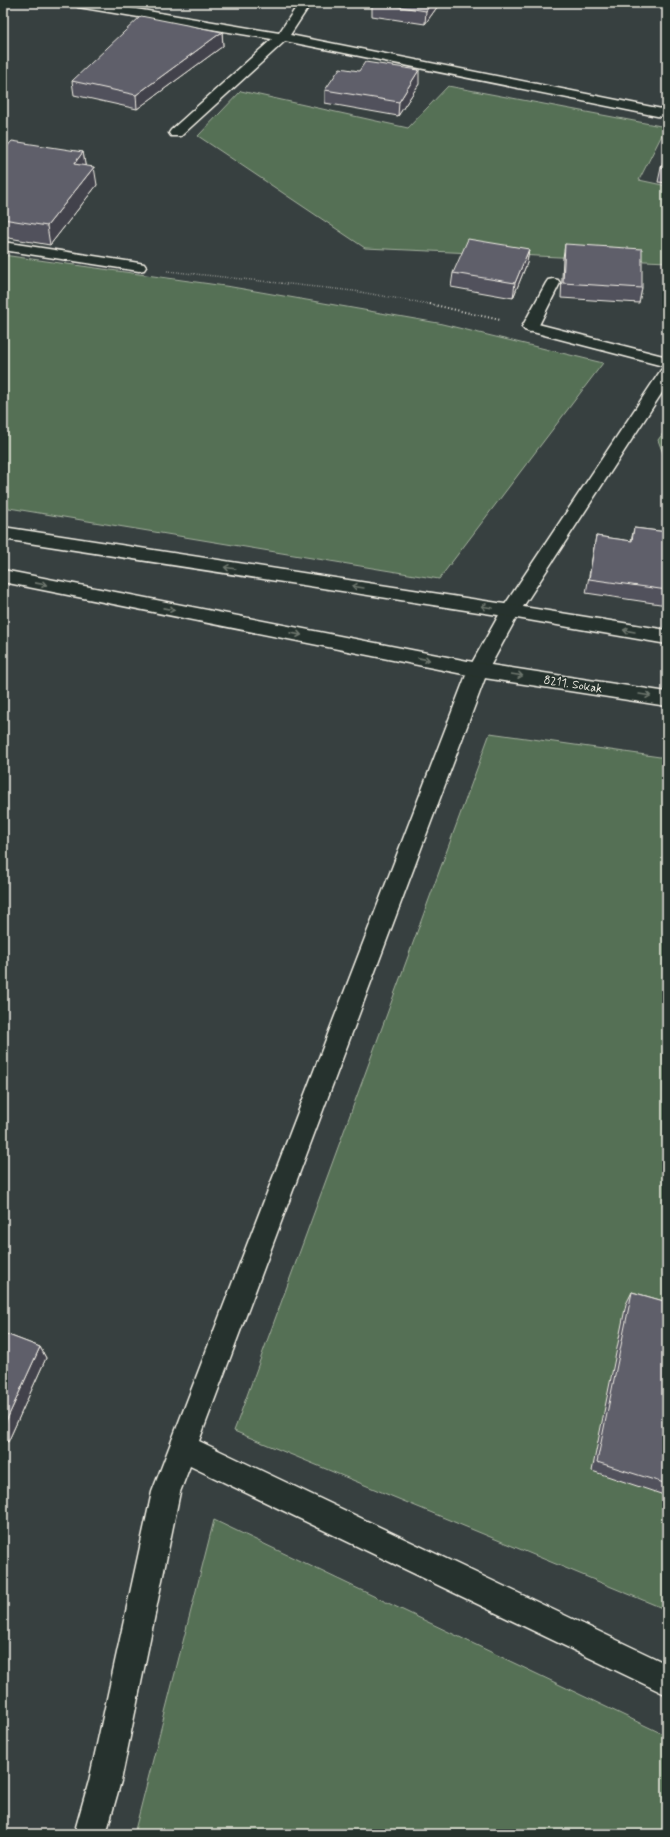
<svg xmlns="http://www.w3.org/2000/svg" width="670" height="1837" viewBox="0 0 670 1837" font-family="Mynerve,sans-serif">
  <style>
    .green { fill: #556f55; stroke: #a4b09e }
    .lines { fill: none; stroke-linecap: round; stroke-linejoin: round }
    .service-casing { stroke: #f4f1e8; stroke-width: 3 }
    .minor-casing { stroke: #f4f1e8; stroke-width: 3 }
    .tertiary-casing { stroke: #f4f1e8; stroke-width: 3 }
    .path-far1 { stroke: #f4f1e8; stroke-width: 1.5; stroke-dasharray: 0.5 2; stroke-linecap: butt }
    .path { stroke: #f4f1e8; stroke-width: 2; stroke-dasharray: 1 2.5; stroke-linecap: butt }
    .service { fill: #26332d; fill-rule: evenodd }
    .minor { fill: #26332d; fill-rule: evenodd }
    .tertiary { fill: #26332d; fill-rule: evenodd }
    .wall { fill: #51515c; stroke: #f4f1e8 }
    .shaded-wall { fill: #42424b; stroke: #f4f1e8 }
    .building { fill: #5e5e6b; stroke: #f4f1e8 }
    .oneway { stroke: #6e766e }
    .labels { text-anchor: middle; stroke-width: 3; stroke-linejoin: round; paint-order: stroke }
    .street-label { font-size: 12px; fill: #f4f1e8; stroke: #26332d }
  </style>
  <rect width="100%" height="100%" fill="#374040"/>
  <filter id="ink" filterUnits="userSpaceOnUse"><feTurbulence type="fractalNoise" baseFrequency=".025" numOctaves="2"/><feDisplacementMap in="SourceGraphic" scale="8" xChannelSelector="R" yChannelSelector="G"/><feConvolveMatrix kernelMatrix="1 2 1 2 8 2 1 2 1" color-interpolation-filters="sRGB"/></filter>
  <g filter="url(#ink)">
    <!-- green -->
    <g class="green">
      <path d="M448,86l218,41 -27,53 28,6v76l-302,-14 -167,-112 43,-45 167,37z"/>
      <path d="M3,255l229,32 206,36 165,40 -164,216 -436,-72z"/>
      <path d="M667,428v36l-9,-24z"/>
      <path d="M490,733l177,25v852l-433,-179z"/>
      <path d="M214,1520l453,216v98h-533z"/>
    </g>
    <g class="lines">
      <!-- service casing -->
      <g class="service-casing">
        <path id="service" d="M553,279l5,1 2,3 -22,44 -3,3 -5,2 -5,-2 -3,-3 24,-44 2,-3z"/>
      </g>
      <!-- minor casing -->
      <g class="minor-casing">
        <g id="minor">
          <path d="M72,3h28l179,30 20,-30h12l-21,32 377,75v8l-382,-77 -104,95h-10l-2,-3 2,-3 101,-91 -194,-32z"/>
          <path d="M3,242l136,21 5,1 2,3 -2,3 -5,1 -136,-21z"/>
          <path d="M530,322l137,35v10l-142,-37 -3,-3 3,-3z"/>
          <path d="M667,368v17l-148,228 -31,57 -289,771 468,223v31l-477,-229 -10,26 -59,289 -15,53h-32l15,-53 63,-289 316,-822 36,-64 155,-233 2,-3z"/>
        </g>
      </g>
      <!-- tertiary casing -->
      <g class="tertiary-casing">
        <g id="tertiary">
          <path d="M3,527l508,78 156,25v14l-156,-27 -508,-78z"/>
          <path d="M3,570l475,93 189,29v14l-189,-29 -475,-95z"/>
        </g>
      </g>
      <!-- path-far1 -->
      <path class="path-far1" d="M167,271l187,20 81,14"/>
      <!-- path -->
      <path class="path" d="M430,304l70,16"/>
      <!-- service -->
      <use href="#service" class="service"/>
      <!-- minor -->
      <use href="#minor" class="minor"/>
      <!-- tertiary -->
      <use href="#tertiary" class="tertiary"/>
    </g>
    <!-- wall -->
    <g class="wall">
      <path d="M372,3h68l-15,21 -53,-8z"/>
      <path d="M222,32l1,14 -86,63 -63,-14 -2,-14z"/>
      <path d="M419,84l-21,32 -73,-13v-13z"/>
      <path d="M3,151l80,1 2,13 12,20 -47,60 -47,-8z"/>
      <path d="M667,154v29l-9,-1 3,-14z"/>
      <path d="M565,244l77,44 -3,15 -78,-5 2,-40z"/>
      <path d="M529,249l-2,14 -14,35 -62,-11 2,-14z"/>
      <path d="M634,528l33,4v73l-81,-12 10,-57 35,5z"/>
      <path d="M632,1292l35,10v194l-75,-25 34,-167z"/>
      <path d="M3,1333l37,14 6,11 -38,84 -5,-2z"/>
    </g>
    <!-- shaded-wall -->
    <g class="shaded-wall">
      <path d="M431,3h9l-15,21 1,-13z"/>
      <path d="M222,32l1,14 -86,63 -1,-14z"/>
      <path d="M419,70v14l-21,32 1,-14z"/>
      <path d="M83,152l3,18 -12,-6z"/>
      <path d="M94,167l3,18 -47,60 -3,-19z"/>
      <path d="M529,249l-2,14 -14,35 2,-15z"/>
      <path d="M40,1347l6,11 -38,84 -5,-8v-6z"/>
    </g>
    <!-- building -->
    <g class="building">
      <path d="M376,3h55l-5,8z"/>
      <path d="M141,16l81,16 -86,63 -64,-14z"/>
      <path d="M365,62l54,8 -20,32 -74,-12 15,-22 19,3z"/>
      <path d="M12,141l71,11 -9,12 20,3 -47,59 -44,-7v-68z"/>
      <path d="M667,154v15l-6,-1z"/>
      <path d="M468,239l61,10 -14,34 -62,-10z"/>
      <path d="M565,244l77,5v39l-79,-5z"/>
      <path d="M634,528l33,4v58l-78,-11 7,-43 36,5z"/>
      <path d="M632,1292l35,10v182l-70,-22z"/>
      <path d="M3,1333l37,14 -37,81z"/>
    </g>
    <!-- one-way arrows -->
    <defs><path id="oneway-shaft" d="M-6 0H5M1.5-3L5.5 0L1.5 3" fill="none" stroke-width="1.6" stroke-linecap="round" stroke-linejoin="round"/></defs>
    <g class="oneway">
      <use href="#oneway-shaft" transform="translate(230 568) rotate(-171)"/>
      <use href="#oneway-shaft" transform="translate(41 584) rotate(11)"/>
      <use href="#oneway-shaft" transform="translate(358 587) rotate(-171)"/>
      <use href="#oneway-shaft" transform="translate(487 607) rotate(-171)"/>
      <use href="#oneway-shaft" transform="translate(169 609) rotate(11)"/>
      <use href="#oneway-shaft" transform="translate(629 631) rotate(-170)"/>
      <use href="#oneway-shaft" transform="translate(296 634) rotate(11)"/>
      <use href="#oneway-shaft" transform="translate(424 659) rotate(11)"/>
      <use href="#oneway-shaft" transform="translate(517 675) rotate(9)"/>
      <use href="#oneway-shaft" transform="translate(645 695) rotate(9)"/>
    </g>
  </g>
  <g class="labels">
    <!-- street labels -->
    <g class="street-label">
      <text transform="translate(573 684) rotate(9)" y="4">8211. Sokak</text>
    </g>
  </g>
  <!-- margin -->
  <rect width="670" height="1837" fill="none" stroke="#26332d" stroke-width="16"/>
  <rect x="8" y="8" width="654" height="1821" fill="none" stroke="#f4f1e8" stroke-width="1.5" filter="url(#ink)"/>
</svg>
